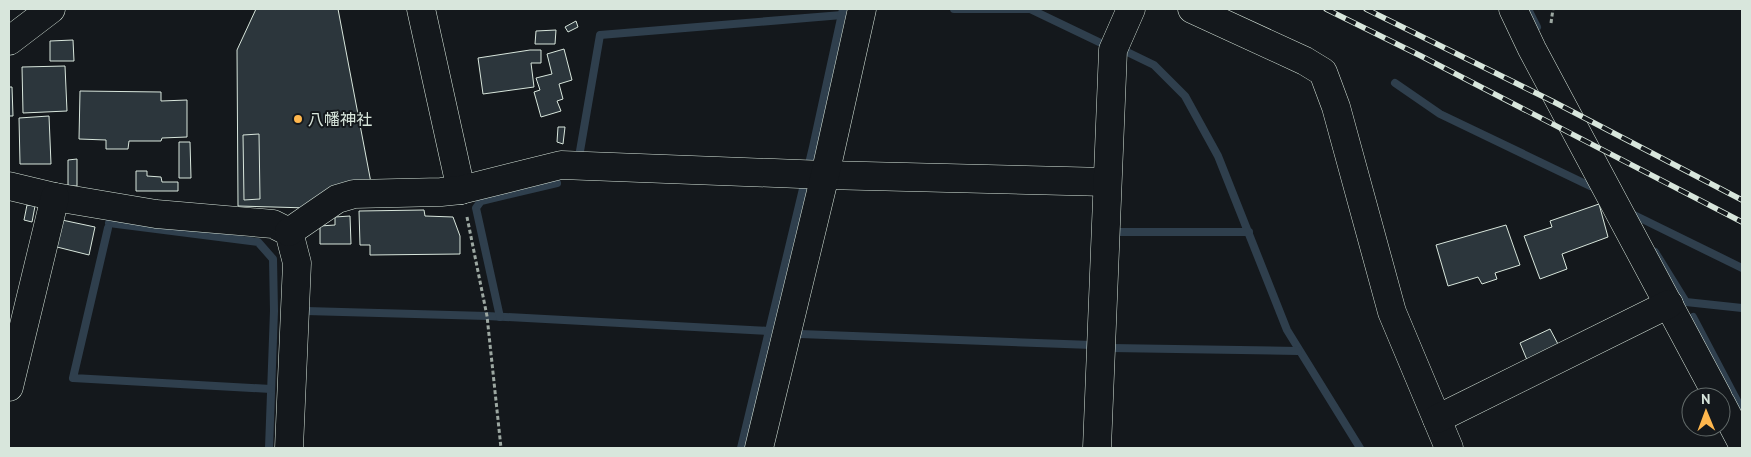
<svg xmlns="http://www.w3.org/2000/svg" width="1751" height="457" viewBox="0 0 1751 457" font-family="'PT Sans','Noto Sans JP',sans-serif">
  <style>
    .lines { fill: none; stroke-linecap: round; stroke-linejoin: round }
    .stream { stroke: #2f3f4d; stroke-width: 8 }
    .building { fill: #2c363c; stroke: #d8e6dc }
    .minor-casing { stroke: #d8e6dc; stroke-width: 29 }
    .major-casing { stroke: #d8e6dc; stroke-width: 29 }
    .path { stroke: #9da8a2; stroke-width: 3; stroke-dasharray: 4 2.5; stroke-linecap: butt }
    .minor { stroke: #14181c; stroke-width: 28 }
    .major { stroke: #14181c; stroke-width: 28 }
    .rail-casing { stroke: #d8e6dc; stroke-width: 5.5 }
    .rail { stroke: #14181c; stroke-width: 4; stroke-dasharray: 11; stroke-linecap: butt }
    .poi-dot { fill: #ffb74d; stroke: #14181c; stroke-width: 2 }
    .labels { text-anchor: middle; stroke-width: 4; stroke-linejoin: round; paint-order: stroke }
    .poi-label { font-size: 16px; fill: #d8e6dc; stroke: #14181c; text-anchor: start }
  </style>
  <rect width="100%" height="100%" fill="#14181c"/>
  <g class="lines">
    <!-- stream -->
    <g class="stream">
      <path d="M954,9h76l73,35v8"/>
      <path d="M1529,11l8,16"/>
      <path d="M1123,50l31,15 31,31 33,60 69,174 73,118"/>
      <path d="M1395,83l45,31 150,72"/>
      <path d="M580,151l20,-116 242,-20"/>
      <path d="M1632,214l110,54"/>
      <path d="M109,223l149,19 15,17 1,52 -5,137"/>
      <path d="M108,228l-35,150 198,11"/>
      <path d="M1115,232h134"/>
      <path d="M1655,252l31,50 56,6"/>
      <path d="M306,311l181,5 282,15"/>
      <path d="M500,317l-24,-109 5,-7 76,-18"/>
      <path d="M1693,317l49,93"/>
      <path d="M800,334l292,11"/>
      <path d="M1111,348l187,3"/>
      <path d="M741,448l72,-301 30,-138"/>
    </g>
  </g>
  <!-- building -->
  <g class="building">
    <path d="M256,9h82l34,179 -64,20 -70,-2 -1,-156z"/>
    <path d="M576,21l2,6 -10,5 -3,-5z"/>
    <path d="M556,30l-1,14h-20l1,-13z"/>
    <path d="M73,40l1,21h-24v-20z"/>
    <path d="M564,49l8,31 -13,4 4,15 -6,2 4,10 -20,6 -7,-25 6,-2 -4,-12 16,-4 -5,-20z"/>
    <path d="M530,50h11v13h-10l3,24 -51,7 -5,-36z"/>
    <path d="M65,66l2,45 -44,2 -1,-46z"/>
    <path d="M9,87h3l1,29h-4z"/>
    <path d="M80,91l81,1v9l26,-1v37l-25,1 -1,3h-32l-1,8h-22v-9l-27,-1z"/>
    <path d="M49,116l2,48h-31l-1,-46z"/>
    <path d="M558,127h7l-2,17 -6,-2z"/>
    <path d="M259,134l1,65 -16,1 -1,-65z"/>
    <path d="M179,142h11l1,36h-12z"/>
    <path d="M77,159v27h-9v-26z"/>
    <path d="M136,171h11v5l14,1 1,5h16v9h-42z"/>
    <path d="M1599,204l9,33 -46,17 5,15 -27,10 -16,-43 28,-9 -2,-6z"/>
    <path d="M27,205l8,1 -3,16 -8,-2z"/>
    <path d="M424,210l1,6 28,1 7,19v18l-90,1v-10h-10l-1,-34z"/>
    <path d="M350,216l1,28h-31v-18l15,-1v-8z"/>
    <path d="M62,220l33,7 -6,28 -32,-8z"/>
    <path d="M1506,225l14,40 -25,8 2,6 -15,5 -4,-7 -30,9 -12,-41z"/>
    <path d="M1550,329l9,17 -32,14 -7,-17z"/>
  </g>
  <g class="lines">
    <!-- minor casing -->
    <g class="minor-casing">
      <g id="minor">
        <path d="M421,9l40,181"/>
        <path d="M1192,9l113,52 18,11 13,35 56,205 57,136"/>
        <path d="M1513,9l19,40 186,348"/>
        <path d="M9,186l46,11 101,17 117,10 16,8 8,31 -8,185"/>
        <path d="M289,232l48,-33 17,-5 87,-2 20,-2 100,-25 264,10 282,7"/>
        <path d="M9,387l46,-190"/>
        <path d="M1721,403l21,40"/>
        <path d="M1437,419l232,-115"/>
        <path d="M759,448l66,-273 37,-166"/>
        <path d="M1097,448l16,-398 18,-41"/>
      </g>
    </g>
    <!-- major casing -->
    <g class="major-casing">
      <path id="major" d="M9,41l42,-32"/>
    </g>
    <!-- path -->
    <g class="path">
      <path d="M1551,23l2,-14"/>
      <path d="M467,217l20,99 14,132"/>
    </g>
    <!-- minor -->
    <use href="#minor" class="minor"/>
    <!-- major -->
    <use href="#major" class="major"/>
    <!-- rail casing -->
    <g class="rail-casing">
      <g id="rail">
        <path d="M1326,9l95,47 321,166"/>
        <path d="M1366,9l188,93 188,98"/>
      </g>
    </g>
    <!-- rail -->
    <use href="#rail" class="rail"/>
  </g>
  <!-- markers -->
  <circle class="poi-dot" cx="298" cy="119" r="5"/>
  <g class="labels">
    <!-- poi labels -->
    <g class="poi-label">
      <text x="308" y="125">八幡神社</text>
    </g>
  </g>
  <!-- border -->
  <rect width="1751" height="457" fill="none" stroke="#d8e6dc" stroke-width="20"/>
  <!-- north arrow -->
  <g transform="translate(1706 412) rotate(359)"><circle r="24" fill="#14181c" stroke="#626a69"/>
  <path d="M0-4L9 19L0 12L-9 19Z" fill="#ffb74d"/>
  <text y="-8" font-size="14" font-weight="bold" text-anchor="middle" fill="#d8e6dc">N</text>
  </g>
</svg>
